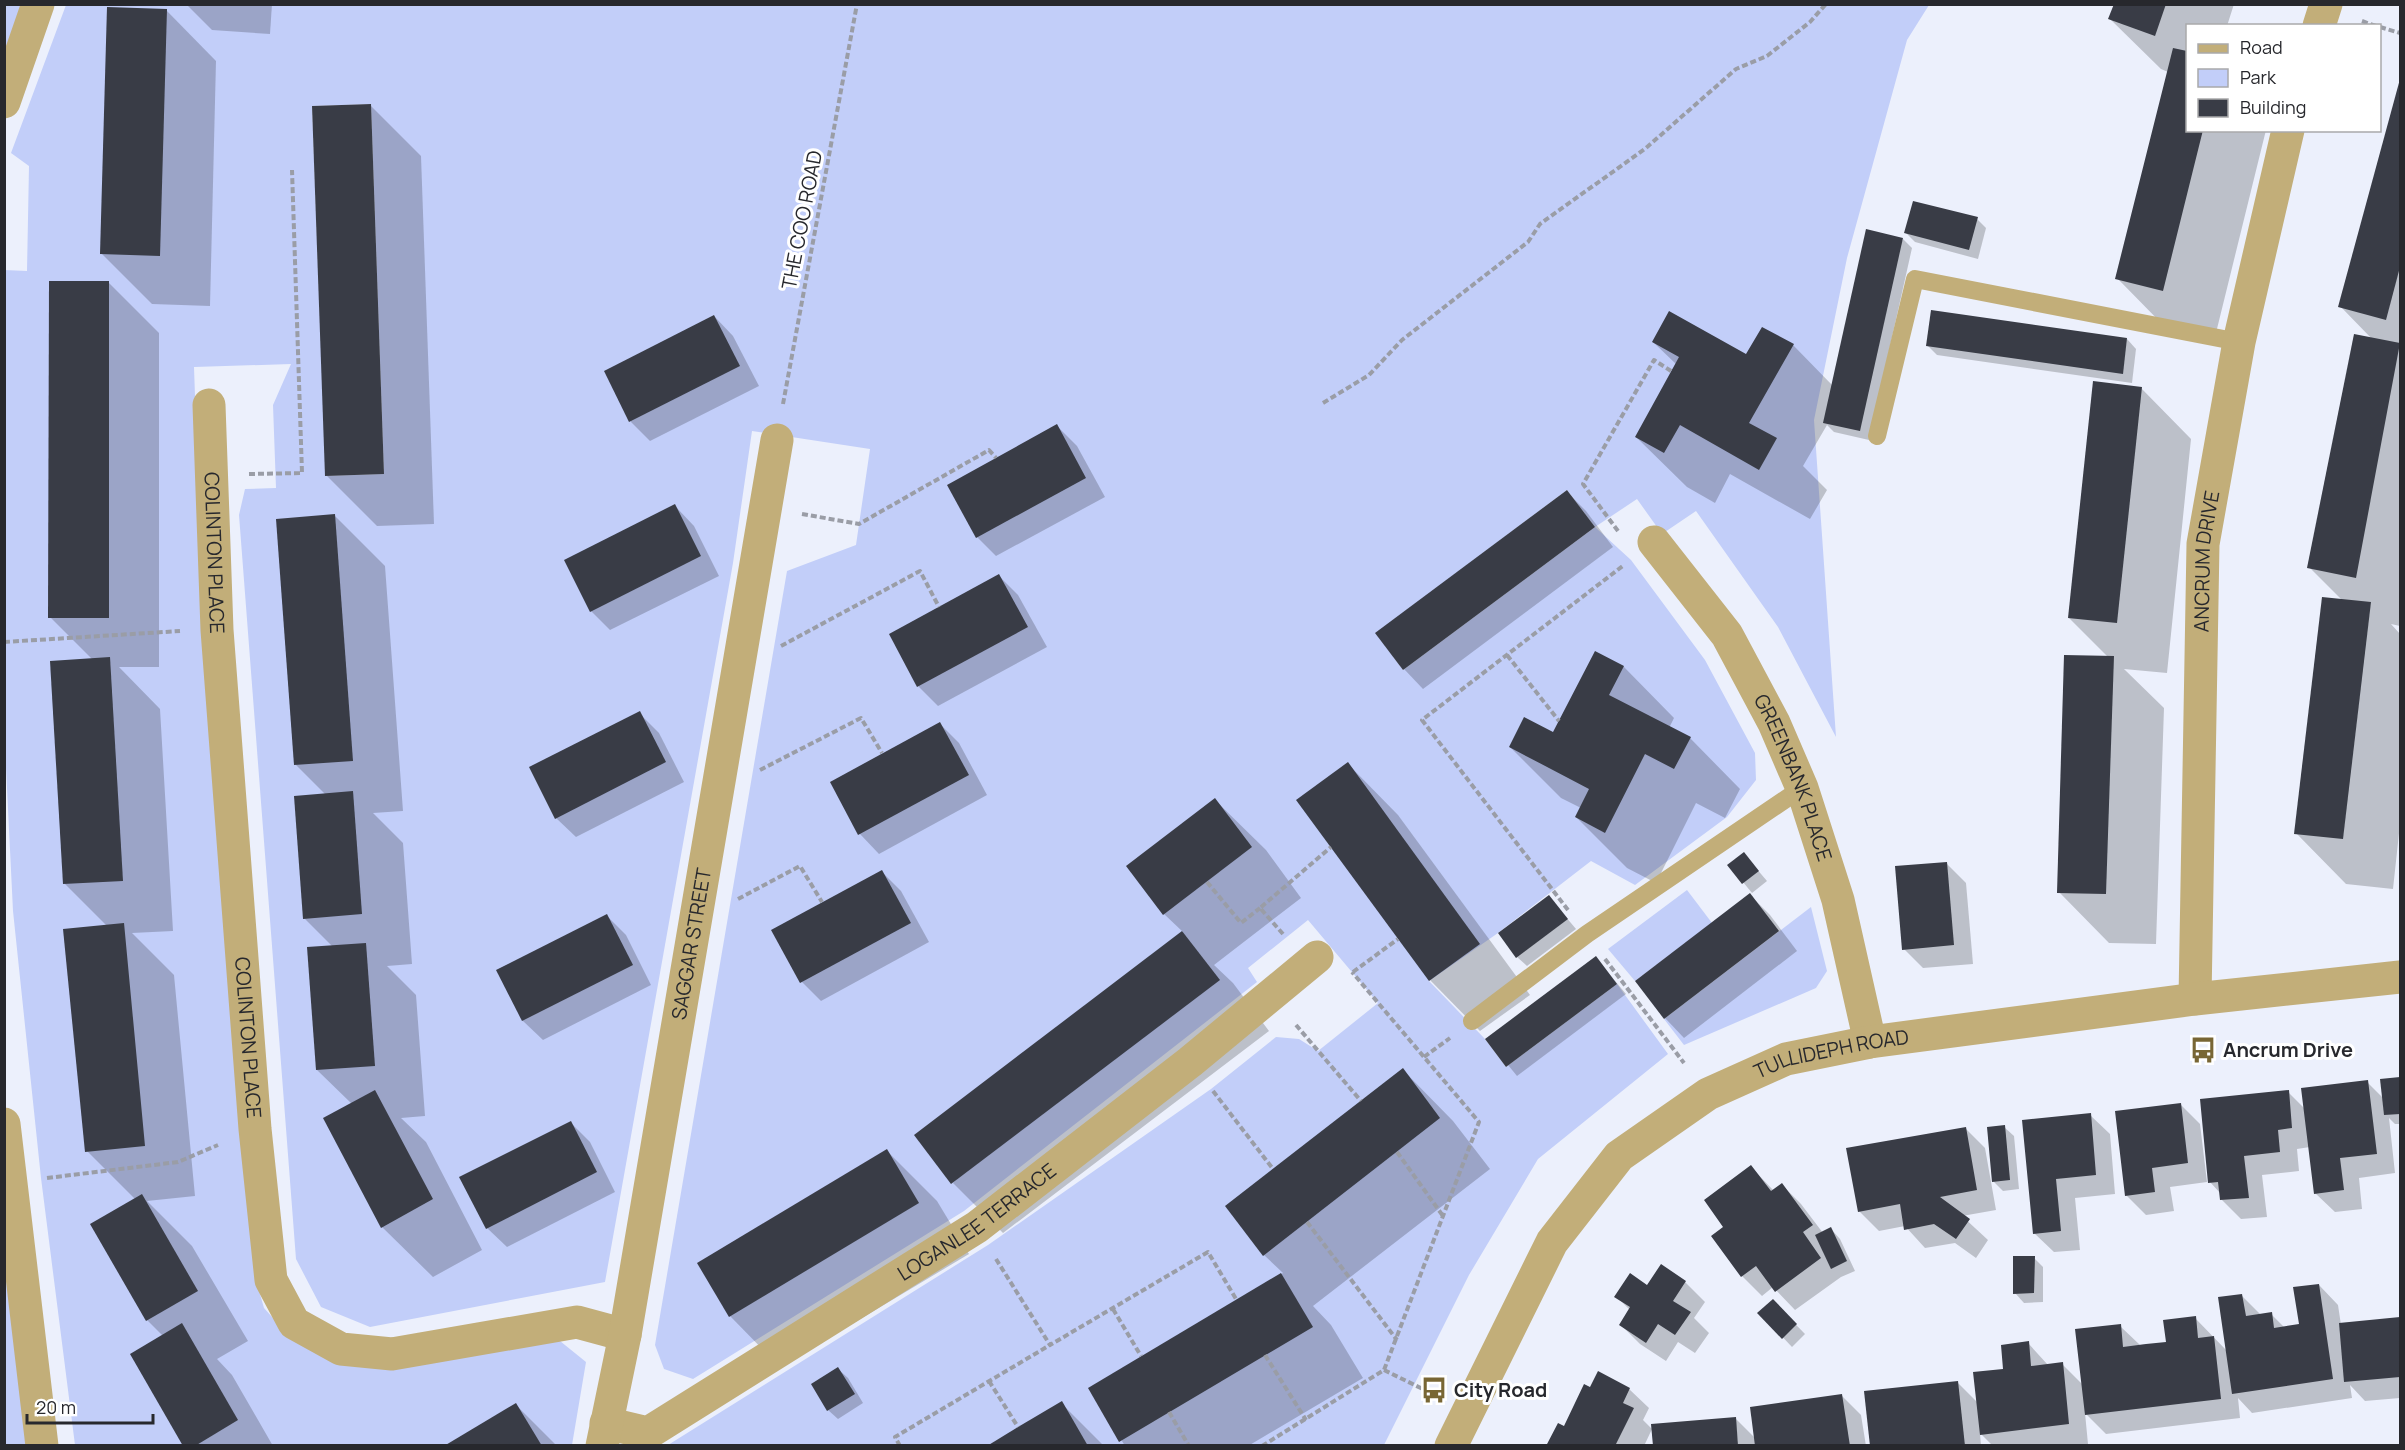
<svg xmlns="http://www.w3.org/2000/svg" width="2405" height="1450" viewBox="0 0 2405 1450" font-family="Manrope,sans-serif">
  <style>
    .green { fill: #c2cef9; fill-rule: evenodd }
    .shadow { fill: #0003 }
    .building { fill: #393c46 }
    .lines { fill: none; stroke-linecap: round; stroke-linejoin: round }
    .path { stroke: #9a9da6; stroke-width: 4; stroke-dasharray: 6 3; stroke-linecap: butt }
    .service { stroke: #c2ae79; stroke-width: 18 }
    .minor { stroke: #c2ae79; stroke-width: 33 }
    .tertiary { stroke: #c2ae79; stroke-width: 33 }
    .labels { text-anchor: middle; stroke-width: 6; stroke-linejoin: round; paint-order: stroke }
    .street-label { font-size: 20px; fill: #27282d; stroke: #fff }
    .poi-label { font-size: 20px; font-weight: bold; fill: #27282d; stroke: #fff; text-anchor: start }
  </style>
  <rect width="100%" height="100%" fill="#ecf0fc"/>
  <!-- green -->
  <g class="green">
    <path d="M5,5h16l-16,46z"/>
    <path d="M66,5h1863l-22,35 -60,218 -33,162 22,317 -58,-110 -82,-116 -34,23 -25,-35 -42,28 36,33 74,100 50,93 1,27 -29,37 -92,68 -44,-24 -93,72 -69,48 56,58 21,28 111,-83 51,70 -130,105 -69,116 -85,170h-716l320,-200 223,-156 65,-52 23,2 19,12 60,-48 -70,-83 -60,48 9,14 -293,229 -271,168 -29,-10 -9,-24 132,-774 69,-26 14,-96 -118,-18 -19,132 -128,719 -235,45 -49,-20 -25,-48 -57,-744 6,-26 31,-1 -3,-83 18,-41 -97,3 9,263 52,647 9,31 25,28 271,5 26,21 -14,83h-497l-34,-267 -28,-267 -9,-184v-457l23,1 2,-105 -18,-13zM371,104l13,370 -58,2 -14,-370zM1567,490l28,37 -192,143 -27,-37z"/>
    <path d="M1687,890l25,33 -77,58 -27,-32z"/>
    <path d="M1811,907l16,64 -11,17 -132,57 -20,-26z"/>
    <path d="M4,1237l26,208h-25z"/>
  </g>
  <!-- shadow -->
  <g class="shadow">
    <path d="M186,4h86l-2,30 -58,-4z"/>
    <path d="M2115,4h119l-7,22h-39v104h78l-52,211 -47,-12 -50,-51 51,-206 -7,-3 -51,-50z"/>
    <path d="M166,10l50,51 -6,245 -58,-2 -50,-50z"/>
    <path d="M2400,82v544l-9,-2 9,10v190l-7,65 -47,-5 -50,-51 46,-233 -33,-33 64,-227 -33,-34z"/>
    <path d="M370,105l51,51 13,368 -57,2 -50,-50z"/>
    <path d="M1977,219l9,9 -8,31 -63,-17 -9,-9z"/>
    <path d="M1903,239l9,9 -43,192 -35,-8 -7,-7 -24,41 24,24 -17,29 -80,-45 -15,29 -28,-16 -51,-50 40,-73 -23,-22 94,14 46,-11 40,41z"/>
    <path d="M109,283l50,50v334h-40l41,42 13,222 -41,2 42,42 21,221 -48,5 45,45 56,95 -31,18 15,16 41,71h-88l-22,-110 -16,-16 -12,-121 -48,-48 20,-225 -42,-42 27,-225 -42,-42z"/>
    <path d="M714,316l19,20 26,50 -109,55 -19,-19 -25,-50z"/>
    <path d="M2127,339l9,10 -4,34 -195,-28 -9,-9z"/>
    <path d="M2141,388l50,51 -24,234 -43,-4 40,39 -8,236 -47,-1 -50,-51 50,-234 -40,-40z"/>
    <path d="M1057,426l20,20 28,51 -109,59 -19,-19z"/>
    <path d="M1567,492l19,19 27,36 -190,142 -19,-20 -27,-35z"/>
    <path d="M675,506l19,20 25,50 -109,54 -19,-19z"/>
    <path d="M335,516l50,50 18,245 -30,2 30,30 9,121 -25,2 29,29 9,121 -24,2 25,24 56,108 -49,27 -51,-50 -30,-123 -35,-34 16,-123 -29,-29 22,-123 -30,-30z"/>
    <path d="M999,576l19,19 29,52 -109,59 -19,-19 -28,-52z"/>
    <path d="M1596,653l28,14 50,51 -5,10 21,10 50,51 -15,29 -29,-15 -40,80 -29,-15 -51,-51 5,-9 -20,-10 -51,-51 44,-13z"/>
    <path d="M639,713l20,20 25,49 -108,55 -20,-19z"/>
    <path d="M940,724l19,19 28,52 -108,59 -19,-20 -28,-51z"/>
    <path d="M1348,764l50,51 132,180 -50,36 -50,-51z"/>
    <path d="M1215,800l51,50 35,48 -87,67 19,18 36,48 -266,202 -50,-50 230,-251 -19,-18z"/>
    <path d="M1744,854l23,27 -15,12 -23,-28z"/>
    <path d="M1947,864l19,19 7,81 -50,4 -19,-19z"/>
    <path d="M882,872l19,19 28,51 -108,59 -19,-19z"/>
    <path d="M1750,895l20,20 27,36 -113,87 -19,-20 -28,-36z"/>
    <path d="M1549,897l27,32 -49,37 -10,-9z"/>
    <path d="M607,916l19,19 25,50 -108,55 -20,-19 -25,-50z"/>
    <path d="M1596,958l30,36 -109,82 -30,-37z"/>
    <path d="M1403,1070l50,51 37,48 -177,137 18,19 32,53 -115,68h-123l-35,-58 193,-115 -19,-18z"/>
    <path d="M2400,1078v46h-5l-6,-6 6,55 -36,5 3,31 -27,3 -20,-19 -5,-46 -13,2 2,22 -37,4 5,42 -26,2 -19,-19 -1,-6 -11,-12 78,-90 17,17 62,-27 17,17 -2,-19z"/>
    <path d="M2180,1104l20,20 7,58 -37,5 4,24 -28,4 -20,-20z"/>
    <path d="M2090,1115l20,19 5,60 -40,4 5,52 -26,2 -20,-19 -10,-111z"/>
    <path d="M571,1123l19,19 25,50 -108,55 -20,-19z"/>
    <path d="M2004,1127l10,9 5,53 -16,2 -10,-10z"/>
    <path d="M1965,1128l20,20 11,62 -34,6 26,24 -12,18 -21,-15 -30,5 -20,-22 -26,5 -20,-20z"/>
    <path d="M887,1151l50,50 32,53 -189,113 -50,-51 -31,-52z"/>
    <path d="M1751,1167l23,24 8,-6 19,19 22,29 8,-4 9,10 15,32 -14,6 -46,33 -22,-23 -11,9 -20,-20 -29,-40 13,-9z"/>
    <path d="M2034,1258l9,9v35l-19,1 -9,-10z"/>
    <path d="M1685,1282l20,20 -11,16 15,15 -14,20 -17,-11 -12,19 -26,-17 -19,-19 9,-15 -14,-14 31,-9z"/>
    <path d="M2319,1285l19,20 3,20 59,-6v79l-35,3 -15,-16 2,13 -100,15 -14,-15 2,20 -134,16 -21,-21 3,31 -17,2h-78l-13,-13 1,13h-110l87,-63 20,20 50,-60 20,22 14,-1 21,21 37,-59 20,19 28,-2 27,-25 32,33 15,-55 19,19 10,-1 14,14 15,-3z"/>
    <path d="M1773,1301l32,33 -13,13 -32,-34z"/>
    <path d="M838,1369l10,9 15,25 -25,16 -10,-9z"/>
    <path d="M1591,1389h38l20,19 -6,12 9,9 -8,17h-96l17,-18z"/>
    <path d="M1842,1396l19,19 5,31h-211l80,-28 21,21z"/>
    <path d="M1061,1403l43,43h-114z"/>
    <path d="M516,1405l41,41h-110z"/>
  </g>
  <!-- building -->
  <g class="building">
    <path d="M2114,4h52l-11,32 -47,-17z"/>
    <path d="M107,7l60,2 -7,247 -60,-2z"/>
    <path d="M2173,48l14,3v79h16l-40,161 -48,-12z"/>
    <path d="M2400,79v188l-14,53 -48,-13z"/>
    <path d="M371,104l13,370 -59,2 -13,-370z"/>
    <path d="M1913,201l65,16 -9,33 -65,-17z"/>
    <path d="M1866,229l37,9 -43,193 -37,-8z"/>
    <path d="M49,281h60v337h-61z"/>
    <path d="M1931,310l196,28 -4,36 -197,-28z"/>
    <path d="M1669,311l77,43 16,-27 32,17 -45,79 28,15 -18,32 -79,-45 -16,28 -29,-16 44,-80 -27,-15z"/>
    <path d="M714,315l26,51 -111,56 -25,-51z"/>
    <path d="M2354,334l46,9 -44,235 -49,-10z"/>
    <path d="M2093,381l49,6 -25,236 -49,-5z"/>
    <path d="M1057,424l29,54 -110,60 -29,-53z"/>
    <path d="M1567,490l28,37 -192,143 -28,-37z"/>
    <path d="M675,504l26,52 -111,56 -26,-52z"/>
    <path d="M335,514l18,247 -59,4 -18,-246z"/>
    <path d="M999,574l29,53 -111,60 -28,-53z"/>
    <path d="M2322,597l49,5 -28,237 -49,-5z"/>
    <path d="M1595,651l29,15 -15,29 82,42 -17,32 -29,-15 -40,79 -30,-16 14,-28 -80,-42 15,-30 29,15z"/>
    <path d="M2064,655l50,1 -8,238 -49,-1z"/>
    <path d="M110,657l13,224 -60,3 -13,-223z"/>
    <path d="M640,711l26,51 -111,57 -26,-52z"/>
    <path d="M940,722l29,53 -111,60 -28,-53z"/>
    <path d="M1348,762l132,182 -51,37 -133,-181z"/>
    <path d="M353,791l9,123 -59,5 -9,-123z"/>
    <path d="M1215,798l37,49 -89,68 -37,-49z"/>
    <path d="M1744,852l15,19 -17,13 -15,-19z"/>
    <path d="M1947,862l7,83 -52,5 -7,-84z"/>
    <path d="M882,870l29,53 -111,60 -29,-53z"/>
    <path d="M1750,893l29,38 -115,88 -29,-38z"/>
    <path d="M1549,895l19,24 -52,39 -18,-25z"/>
    <path d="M607,914l26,51 -111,56 -26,-51z"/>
    <path d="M124,923l21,223 -60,6 -22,-223z"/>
    <path d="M1182,931l38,49 -269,204 -37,-49z"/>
    <path d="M366,943l9,123 -59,4 -9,-123z"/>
    <path d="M1596,956l21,28 -111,83 -21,-28z"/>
    <path d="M1403,1068l37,50 -177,138 -38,-50z"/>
    <path d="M2400,1077v37l-16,1 -4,-36z"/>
    <path d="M2368,1080l9,74 -37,4 4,32 -30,4 -13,-106z"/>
    <path d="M375,1090l58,109 -52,29 -58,-110z"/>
    <path d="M2289,1090l3,38 -14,2 2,22 -36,4 5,42 -29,2 -2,-18 -10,1 -8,-84z"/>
    <path d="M2181,1103l7,60 -36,5 3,24 -30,4 -10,-85z"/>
    <path d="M2091,1113l5,62 -40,4 5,52 -28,3 -11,-114z"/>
    <path d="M571,1121l26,51 -111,57 -27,-52z"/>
    <path d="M2005,1125l5,55 -18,2 -5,-55z"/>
    <path d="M1966,1127l11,63 -37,7 30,22 -14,20 -22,-15 -30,6 -4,-26 -42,8 -12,-64z"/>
    <path d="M887,1149l32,54 -190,114 -32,-54z"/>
    <path d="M1751,1165l20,26 11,-8 31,42 -10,7 18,26 -46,34 -19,-26 -15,11 -30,-41 12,-9 -19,-27z"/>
    <path d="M142,1194l56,97 -52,30 -56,-97z"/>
    <path d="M1831,1227l16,34 -16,8 -16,-34z"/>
    <path d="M2013,1256h22l-1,37 -21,1z"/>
    <path d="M1661,1264l25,17 -13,20 18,11 -16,23 -17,-11 -12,19 -27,-18 11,-18 -16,-10 16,-24 17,12z"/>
    <path d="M1281,1273l32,54 -194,115 -31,-54z"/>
    <path d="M2319,1284l14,95 -101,15 -14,-97 24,-3 4,22 26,-4 2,16 25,-4 -6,-37z"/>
    <path d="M1773,1299l24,25 -15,15 -25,-26z"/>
    <path d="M2196,1316l2,22 16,-2 7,63 -136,16 -10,-86 46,-5 2,23 23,-3 20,-2 -3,-22z"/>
    <path d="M2400,1317v60l-56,5 -5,-59z"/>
    <path d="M182,1323l56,97 -43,26h-12l-53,-92z"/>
    <path d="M2029,1341l2,25 32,-4 6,62 -89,11 -7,-63 30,-3 -2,-24z"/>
    <path d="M838,1367l17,27 -28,17 -16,-27z"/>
    <path d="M1598,1371l32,17 -7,15 11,5 -19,38h-69l12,-23 6,3 20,-42 6,3z"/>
    <path d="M1958,1381l7,65h-95l-6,-55z"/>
    <path d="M1842,1394l8,52h-95l-5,-39z"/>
    <path d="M1062,1401l26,45h-101l31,-19z"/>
    <path d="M516,1403l26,43h-98z"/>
    <path d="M1736,1417l2,29h-85l-2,-22z"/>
  </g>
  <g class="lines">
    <!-- path -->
    <g class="path">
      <path d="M2362,21l14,5"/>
      <path d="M2380,27l20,6"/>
      <path d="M1323,403l46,-28 33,-35 126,-98 12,-18 106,-76 90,-79 31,-13 43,-34 16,-18"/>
      <path d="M783,404l74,-400"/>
      <path d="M249,474l53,-1 -10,-303"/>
      <path d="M802,514l57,10 130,-74 7,8"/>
      <path d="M1618,531l-35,-47 71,-124 17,11"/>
      <path d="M4,642l176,-11"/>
      <path d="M781,646l139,-75 19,36"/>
      <path d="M1507,655l52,66"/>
      <path d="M760,770l101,-52 21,35"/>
      <path d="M1207,882l34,41 19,-15"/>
      <path d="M738,899l62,-33 22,36"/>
      <path d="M1568,910l-146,-190 202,-155"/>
      <path d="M1283,934l-23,-26 71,-61"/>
      <path d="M1605,959l79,104"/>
      <path d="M1353,972l45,-33"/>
      <path d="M1296,1025l65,76"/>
      <path d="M1424,1057l26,-19"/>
      <path d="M1213,1091l60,78"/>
      <path d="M1397,1152l46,64"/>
      <path d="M47,1178l131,-16 40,-17"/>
      <path d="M1307,1222l90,118"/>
      <path d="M996,1259l54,86 158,-93 28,47"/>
      <path d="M1113,1309l28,47"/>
      <path d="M1265,1355l41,65"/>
      <path d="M1384,1370l51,25"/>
      <path d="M989,1381l29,46"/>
      <path d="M1169,1412l20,34"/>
      <path d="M900,1446l-5,-9 155,-92"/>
      <path d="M1262,1446l122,-76 95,-248 -127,-150"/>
    </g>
    <!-- service -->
    <g class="service">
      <path d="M1877,436l38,-157 324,63"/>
      <path d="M1472,1021l115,-87 215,-146"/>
    </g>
    <!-- minor -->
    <g class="minor">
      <path d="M2319,26l7,-22"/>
      <path d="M4,102l34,-98"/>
      <path id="s1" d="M209,405l8,225 38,499 16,151 23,43 47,26 51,5 185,-32 48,13"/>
      <path id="s2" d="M1654,542l73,93 47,88 28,65 36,112 32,142"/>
      <path id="s3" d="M2195,999l8,-455 36,-202 49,-212"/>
      <path d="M4,1124l38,322"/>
      <path id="s4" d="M606,1423l42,10 329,-206 213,-165 127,-105"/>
      <path id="s5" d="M602,1446l23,-111 152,-895"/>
    </g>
    <!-- tertiary -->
    <path class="tertiary" id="s6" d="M1451,1446l101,-204 67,-86 89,-62 78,-35 84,-17 325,-43 205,-22"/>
  </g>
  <!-- icons -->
  <defs>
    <g id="bus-bare" transform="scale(2.07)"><path d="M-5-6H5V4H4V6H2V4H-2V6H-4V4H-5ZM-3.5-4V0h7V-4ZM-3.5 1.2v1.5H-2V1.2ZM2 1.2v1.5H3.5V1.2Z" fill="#786634" stroke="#fff" stroke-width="2.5" paint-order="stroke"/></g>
  </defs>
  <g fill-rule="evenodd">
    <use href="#bus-bare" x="2203" y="1050"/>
    <use href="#bus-bare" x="1434" y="1390"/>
  </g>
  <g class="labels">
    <!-- street labels -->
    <g class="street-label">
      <text transform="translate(802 220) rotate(-79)" y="7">THE COO ROAD</text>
      <text dy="7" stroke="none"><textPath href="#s1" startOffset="148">COLINTON PLACE</textPath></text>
      <text dy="7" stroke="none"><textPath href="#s3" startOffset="438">ANCRUM DRIVE</textPath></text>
      <text dy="7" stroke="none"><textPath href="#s2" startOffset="276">GREENBANK PLACE</textPath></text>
      <text dy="7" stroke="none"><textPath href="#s5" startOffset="510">SAGGAR STREET</textPath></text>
      <text dy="7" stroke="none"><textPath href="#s1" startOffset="634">COLINTON PLACE</textPath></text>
      <text dy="7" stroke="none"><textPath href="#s6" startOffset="576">TULLIDEPH ROAD</textPath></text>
      <text dy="7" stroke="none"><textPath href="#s4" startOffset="434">LOGANLEE TERRACE</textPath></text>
    </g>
    <!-- poi labels -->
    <g class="poi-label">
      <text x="2223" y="1057">Ancrum Drive</text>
      <text x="1454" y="1397">City Road</text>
    </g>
  </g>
  <!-- border -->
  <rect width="2405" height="1450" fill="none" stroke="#27282d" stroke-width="12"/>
  <!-- legend -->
  <rect x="2186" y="24" width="195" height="108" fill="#ffffff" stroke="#a9a9ab" stroke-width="1.5"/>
  <rect x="2198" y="44" width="30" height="9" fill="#c2ae79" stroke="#a9a9ab" stroke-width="1.5"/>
  <text x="2240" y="54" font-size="18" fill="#27282d">Road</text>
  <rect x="2198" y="69" width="30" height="18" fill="#c2cef9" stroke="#a9a9ab" stroke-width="1.5"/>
  <text x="2240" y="84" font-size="18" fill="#27282d">Park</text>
  <rect x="2198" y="99" width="30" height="18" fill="#393c46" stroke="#a9a9ab" stroke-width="1.5"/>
  <text x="2240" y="114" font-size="18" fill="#27282d">Building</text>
  <!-- scale -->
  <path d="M27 1414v9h126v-9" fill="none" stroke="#27282d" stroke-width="3"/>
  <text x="36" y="1414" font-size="18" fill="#27282d" stroke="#ffffff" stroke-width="4.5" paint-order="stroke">20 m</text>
</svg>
